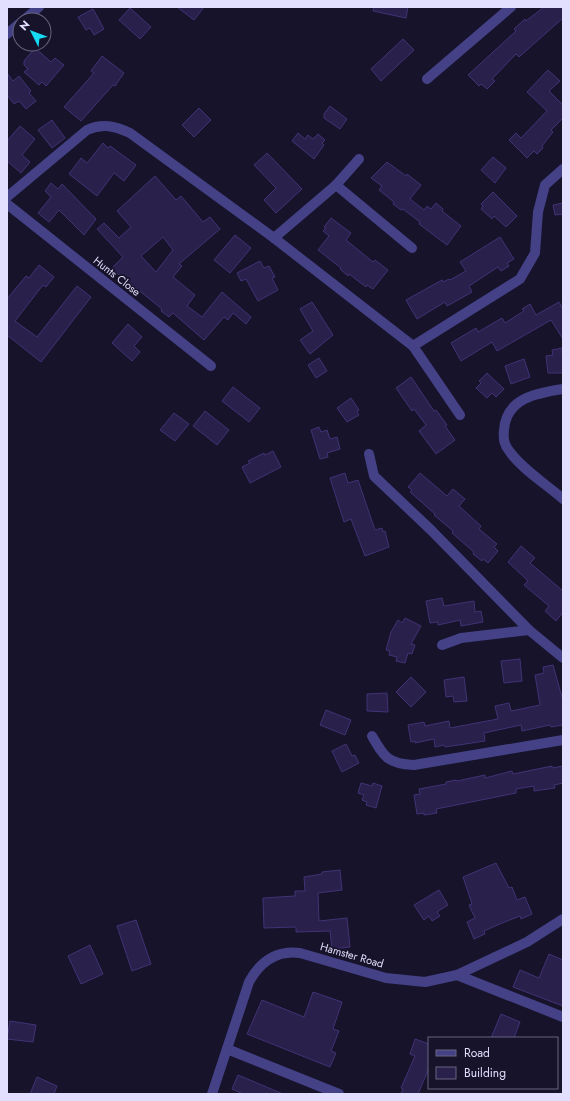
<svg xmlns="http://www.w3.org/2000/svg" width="570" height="1101" viewBox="0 0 570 1101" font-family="Jost,sans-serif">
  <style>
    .building { fill: #29204b; stroke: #413375; fill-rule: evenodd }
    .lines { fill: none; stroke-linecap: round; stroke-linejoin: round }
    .minor { stroke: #444187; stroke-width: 10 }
    .tertiary { stroke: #444187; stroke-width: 10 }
    .labels { text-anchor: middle; stroke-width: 3.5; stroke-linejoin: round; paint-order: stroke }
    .street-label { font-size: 11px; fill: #e2defd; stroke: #17132b }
  </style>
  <rect width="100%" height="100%" fill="#17132b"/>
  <!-- building -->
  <g class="building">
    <path d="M177,7h27l-10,13z"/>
    <path d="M374,7h34l-2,11 -33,-7z"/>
    <path d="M544,7h19v11l-44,39 -3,-3 -24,25 3,2 -8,8 -6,-5 -2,2 -11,-11 48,-44 -2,-2 11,-10 1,2z"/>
    <path d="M130,8l21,19 -11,12 -21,-19z"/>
    <path d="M93,9l11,20 -10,6 -4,-7 -4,2 -8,-13z"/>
    <path d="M403,39l11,11 -33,31 -10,-12z"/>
    <path d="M35,48l16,14 4,-4 9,7 -18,21 -4,-4 -3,3 -15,-13 4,-3 -4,-4v-4z"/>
    <path d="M102,56l22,17 -9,13 -2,-1 -32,36 -17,-14 30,-34 -3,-2z"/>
    <path d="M548,70l12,11 -11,10 14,14v13l-12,12 2,2 -11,14 1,2 -6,6 -3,-3 -7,7 -18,-18 7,-7 5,5 26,-27 -20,-19z"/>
    <path d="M7,73l6,8 6,-5 12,15 -2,2 7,8 -10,8 -7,-8 -5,3 -7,-9z"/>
    <path d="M330,106l17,13 -7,10 -16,-11v-4z"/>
    <path d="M199,108l12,12 -17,17 -12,-12z"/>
    <path d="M52,120l13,18 -13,10 -14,-18z"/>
    <path d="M20,126l15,13 -13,16 8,7 -9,11 -14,-12v-20z"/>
    <path d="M298,133l7,6 3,-4 5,4 5,-5 7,6 -3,3 2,2 -10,14 -22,-18z"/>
    <path d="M103,143l5,5 2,-2 26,19 -12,16 -10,-8 -17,23 -28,-22 12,-16 6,5z"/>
    <path d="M267,153l35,36 -26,24 -12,-13 12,-12 -22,-23z"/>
    <path d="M493,157l13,11 -11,15 -14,-13z"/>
    <path d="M387,162l19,14 1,-2 14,11 -11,14 14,11 3,-4 4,3 5,-6 7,6 -1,2 19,15 -14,19 -28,-21 1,-2 -17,-13 -2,1 -8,-6 1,-2 -15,-12 3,-4 -11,-8z"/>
    <path d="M155,176l21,24 5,-4 22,26 7,-5 10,12 -41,35 3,2 -9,11 22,18 -8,11 15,11 20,-25 29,25 -5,7 -13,-11 -5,7 -4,-3 -20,23 -31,-27 -4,4 -8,-6 1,-2 -36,-29 -1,1 -13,-13 11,-11 -26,-28 7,-6 15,15 12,-11 -14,-16zM163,237l10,13 -17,22 -15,-16z"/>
    <path d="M51,183l7,6 4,-5 34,35 -12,16 -25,-25 -10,12 -11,-9 13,-16 -6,-6z"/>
    <path d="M493,192l24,24 -11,11 -12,-11 -2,3 -11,-10 2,-3 -2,-2z"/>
    <path d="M563,203v11l-8,1 -2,-10z"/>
    <path d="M331,218l20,15 -5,7 27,22 2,-2 13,10 -15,19 -6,-4 -1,2 -17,-13 -1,2 -8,-7 1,-1 -23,-18 11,-14 -6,-5 3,-3 -2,-1z"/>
    <path d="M235,235l16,13 -21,25 -16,-13z"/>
    <path d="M500,237l14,22 -7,4 2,3 -8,5 -3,-4 -29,19 3,6 -25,14 -2,-4 -28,17 -11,-19 36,-20 1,2 6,-3 1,1 16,-9 -6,-9z"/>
    <path d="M260,261l4,7 5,-2 6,11 -3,1 6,12 -20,11 -12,-22 -5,2 -4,-8z"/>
    <path d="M39,265l15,12 -8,10 -3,-2 -28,36 22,16 40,-51 14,11 -50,65 -34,-27v-36l19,-23 3,2z"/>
    <path d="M312,302l21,33 -23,19 -10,-14 13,-9 -13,-22z"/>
    <path d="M559,302l4,7v30l-12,-19 -54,31 -5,-9 -31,19 -10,-18 25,-15 2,4 24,-14 3,5 19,-12 -2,-2 8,-5 6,11z"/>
    <path d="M128,324l14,13 -8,9 6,6 -8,9 -20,-18z"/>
    <path d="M562,348l1,25h-15l-2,-17 7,-1 -1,-5z"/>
    <path d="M319,358l8,13 -11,7 -8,-13z"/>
    <path d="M524,359l6,18 -19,7 -6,-18z"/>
    <path d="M487,373l17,16 -8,8 -4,-4 -5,5 -11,-10 5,-5 -2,-2z"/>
    <path d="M411,377l23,34 2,-1 11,15 -2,1 10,14 -19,14 -17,-23 7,-6 -12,-16 -2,2 -16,-23z"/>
    <path d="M233,387l27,21 -11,14 -27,-21z"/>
    <path d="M351,398l8,12 -2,2 2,3 -12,7 -10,-14z"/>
    <path d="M205,411l24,19 -12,15 -24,-19z"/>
    <path d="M174,413l15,11 -14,17 -15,-11z"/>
    <path d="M319,427l2,5 6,-2 3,9 7,-2 3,12 -13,4 1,4 -8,2 -9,-29z"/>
    <path d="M273,451l8,16 -31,16 -8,-16 8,-4 -2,-2 16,-8 1,2z"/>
    <path d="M345,473l3,10 10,-3 17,50 7,-2 1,4 2,-1 4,16 -24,9 -14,-37 -7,3 -14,-44z"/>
    <path d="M420,473l27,23 6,-7 12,10 -6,7 22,20 -2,3 18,15 -3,3 4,4 -10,12 -5,-4 -1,2 -9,-7 1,-2 -22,-19 1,-2 -19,-16 1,-1 -25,-22 2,-2 -4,-3z"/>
    <path d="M521,546l14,12 -5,5 33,28v21l-7,9 -11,-10 4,-5 -25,-21 4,-4 -20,-19z"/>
    <path d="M442,598l2,8 30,-5 1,11 6,-1 2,11 -22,4 -1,-6 -22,5v-3l-8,1 -4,-22z"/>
    <path d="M405,618l16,8 -10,18 4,1 -3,9 -4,-1 -3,10 -9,-2 1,-4 -8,-2 1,-4 -4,-1 5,-18 7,-12 4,3z"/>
    <path d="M520,659l2,22 -18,2 -3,-22z"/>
    <path d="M553,665l10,36v24l-12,2 -1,-2 -28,6 -1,-6 -37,8 1,8 -40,6 -1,-2 -9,2 -1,-8 -19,4v-2l-4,1 -3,-17 16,-3 1,4 24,-5 1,7 48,-9 -3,-13 14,-3 2,8 29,-6 -5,-30 9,-2 -1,-6z"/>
    <path d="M411,677l15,15 -15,15 -15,-15z"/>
    <path d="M464,677l3,24 -13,1 -1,-6 -7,1 -2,-17z"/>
    <path d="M387,693l1,19 -21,-1v-17z"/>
    <path d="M326,710l25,10 -6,15 -25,-10z"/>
    <path d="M346,744l6,12 3,-1 4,8 -17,9 -10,-21z"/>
    <path d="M552,766v2l11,-2v17l-9,2 1,3 -21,3v-5l-18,3v4l-80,16 1,4 -13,2v-2l-7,1 -3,-19 6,-1 -1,-5 27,-5v-2l10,-2 1,1 28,-6v3l27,-7 1,3z"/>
    <path d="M361,783l11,3 1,-3 9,3 -6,22 -10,-3 1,-3 -5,-2 2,-5 -6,-2z"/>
    <path d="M496,863l13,25 3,-1 5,13 8,-3 7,17 -11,5 -1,-3 -18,7 -18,8 1,3 -11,5 -7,-17 8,-4 -6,-13 3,-1 -9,-27z"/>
    <path d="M340,870l2,20 -24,3 1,28 28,-3 3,29 -18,2 -2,-18 -34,1v-5l-32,1 -1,-30 32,-2v-5h10l-1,-14 18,-3v-2z"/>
    <path d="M439,890l9,15 -11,7 3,4 -8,5 -3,-5 -5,4 -10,-15z"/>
    <path d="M136,920l15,44 -19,7 -15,-45z"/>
    <path d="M90,945l13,29 -22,10 -13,-28z"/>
    <path d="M549,954l14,6v46l-50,-19 7,-17 19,8z"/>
    <path d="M313,992l29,10 -9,27 6,2 -8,20 5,2 -6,14 -83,-33 15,-34 42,17z"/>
    <path d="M501,1014l19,8 -6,16h-23z"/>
    <path d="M10,1021l26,4 -3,17 -26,-3z"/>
    <path d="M415,1039l14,5v24l-11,26h-17l2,-5 -2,-1 14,-32 -5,-2z"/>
    <path d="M238,1075l45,19h-40l-11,-5z"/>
    <path d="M37,1077l20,9 -3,8h-24z"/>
  </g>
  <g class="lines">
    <!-- minor -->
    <g class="minor">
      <path d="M427,79l84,-72"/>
      <path d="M336,185l23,-26"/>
      <path d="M7,197l80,-67c15,-7 28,-4 43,3l144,105 139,108 47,69"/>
      <path d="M7,204l204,162"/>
      <path d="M274,238l62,-53 76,63"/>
      <path d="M413,346l107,-67 15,-26 3,-41 7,-27 18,-16"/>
      <path d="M563,389c-26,4 -57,9 -59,41 -1,9 0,15 6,22 12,17 37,33 53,47"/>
      <path d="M369,454l5,22 57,54 98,100 34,28"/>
      <path d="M442,645l19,-7 68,-8"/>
      <path d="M372,736c12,21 16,28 42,29l149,-25"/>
      <path d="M457,975l106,42"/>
      <path d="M227,1049l112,45"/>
      <path d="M212,1094l37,-112c11,-20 27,-32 51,-29l86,25 39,4 32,-7 70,-33 36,-23"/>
    </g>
    <!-- tertiary -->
    <g class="tertiary">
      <path d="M24,20l15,-13"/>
      <path d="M7,34l13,-11"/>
    </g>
  </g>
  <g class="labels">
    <!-- street labels -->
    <g class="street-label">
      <text transform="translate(117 276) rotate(38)" y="4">Hunts Close</text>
      <text transform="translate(352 955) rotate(16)" y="4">Hamster Road</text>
    </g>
  </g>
  <!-- border -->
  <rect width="570" height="1101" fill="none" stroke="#e2defd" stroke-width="16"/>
  <!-- legend -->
  <rect x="428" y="1037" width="130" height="52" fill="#17132b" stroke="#68647f"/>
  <rect x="436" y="1050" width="20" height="6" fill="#444187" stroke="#68647f"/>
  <text x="464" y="1057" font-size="12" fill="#e2defd">Road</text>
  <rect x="436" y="1067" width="20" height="12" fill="#29204b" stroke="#68647f"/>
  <text x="464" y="1077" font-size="12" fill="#e2defd">Building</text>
  <!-- north arrow -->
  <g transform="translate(32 32) rotate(312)"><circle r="19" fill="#17132b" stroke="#68647f"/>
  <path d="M0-3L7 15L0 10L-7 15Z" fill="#16dbf2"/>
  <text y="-6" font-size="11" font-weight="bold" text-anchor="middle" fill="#e2defd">N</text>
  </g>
</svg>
